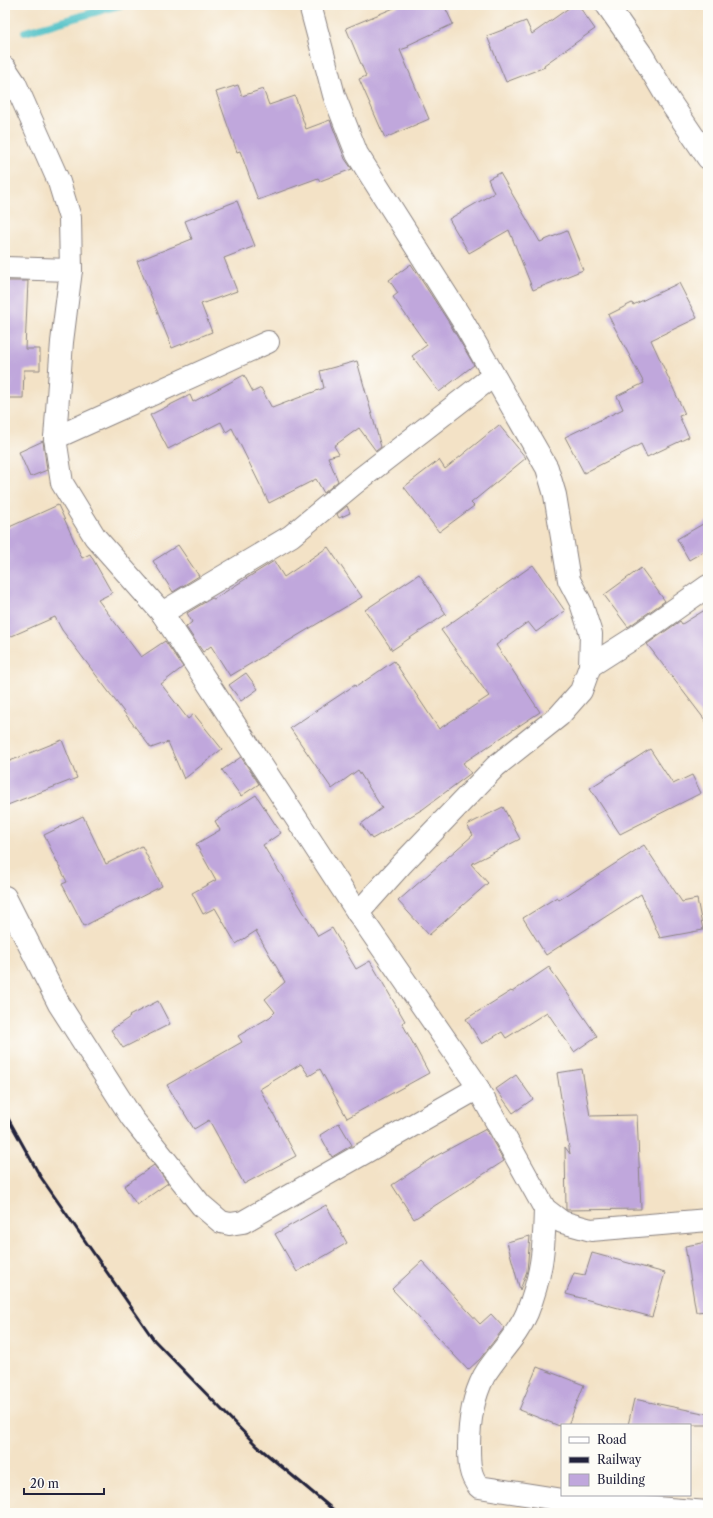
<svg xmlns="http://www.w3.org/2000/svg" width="713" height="1518" viewBox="0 0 713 1518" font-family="'Libre Caslon Text',serif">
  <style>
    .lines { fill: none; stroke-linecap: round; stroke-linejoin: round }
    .stream { stroke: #54c2c8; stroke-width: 8 }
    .building { fill: #c0a7dc }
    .minor-casing { stroke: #8a8280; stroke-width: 24 }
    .minor { stroke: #fff; stroke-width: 22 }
    .rail { stroke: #22223b; stroke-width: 3 }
  </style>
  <rect width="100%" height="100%" fill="#fdfcf7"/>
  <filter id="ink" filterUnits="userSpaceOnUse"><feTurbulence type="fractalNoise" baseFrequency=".025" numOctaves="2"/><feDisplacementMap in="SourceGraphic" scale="8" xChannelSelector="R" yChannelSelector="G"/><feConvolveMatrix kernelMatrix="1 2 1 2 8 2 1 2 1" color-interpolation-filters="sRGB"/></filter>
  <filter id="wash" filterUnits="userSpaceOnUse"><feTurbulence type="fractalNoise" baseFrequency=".012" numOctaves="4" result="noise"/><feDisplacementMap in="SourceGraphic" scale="16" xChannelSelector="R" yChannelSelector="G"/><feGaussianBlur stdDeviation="0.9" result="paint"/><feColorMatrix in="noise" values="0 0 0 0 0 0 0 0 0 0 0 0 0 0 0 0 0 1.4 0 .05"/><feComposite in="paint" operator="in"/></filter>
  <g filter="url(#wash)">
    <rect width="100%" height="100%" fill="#f3e2c6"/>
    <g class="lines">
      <!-- stream -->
      <path class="stream" d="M25,32l95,-27"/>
    </g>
    <g id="blocks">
      <!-- building -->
      <g class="building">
        <path d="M401,5h43l9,19 -45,21 1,2 -9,3 29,69 -44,19 -26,-59 7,-3 -20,-48z"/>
        <path d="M573,5h5l17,24 -51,36 1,2 -39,15 -19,-46 39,-15 6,13z"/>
        <path d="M238,85l4,11 21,-7 6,16 26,-9 11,33 24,-9 15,39 7,10 -32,12 -2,-3 -60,22 -18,-49 -3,1 -21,-60z"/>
        <path d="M500,173l40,69 27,-11 16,39 -50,20 -24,-60 -40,23 -20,-34 45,-26 -6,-14z"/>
        <path d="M237,201l18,45 -31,12 13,33 -36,13 11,28 -40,16 -35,-87 55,-22 -7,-18z"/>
        <path d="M411,264l37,57 26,44 -35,27 -27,-36 15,-11 -34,-48 5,-4 -9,-13z"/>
        <path d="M5,281h23l-3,68h15v21h-16l-1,28h-18z"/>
        <path d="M679,283l18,35 -46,22 34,74 -6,2 10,21 -42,20 -6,-13 -57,29 -19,-36 58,-28 -6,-13 27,-13 -36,-68 24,-12 1,2z"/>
        <path d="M357,361l24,86 -5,4 -17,-23 -25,18 5,8 -11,3 10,24 -14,12 -8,-14 -47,24 -37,-75 -6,4 -5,-10 -53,27 -18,-34 40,-20 3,7 51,-27 9,17 8,-4 11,20 52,-20 -4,-17z"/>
        <path d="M499,425l27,33 -55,45 3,3 -35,26 -35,-45 35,-27 6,9z"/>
        <path d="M43,441l4,29 -17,7 -11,-25z"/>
        <path d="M58,505l24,53 8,-4 22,39 -14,7 43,57 24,-16 18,26 -22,17 27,35 6,-5 28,35 -38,30 -16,-37 -17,6 -89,-118 -7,-13 -50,22v-110z"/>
        <path d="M347,506l3,7 -11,5 -2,-4z"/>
        <path d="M708,521v28l-19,11 -12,-21z"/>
        <path d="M178,545l21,31 -26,16 -20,-31z"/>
        <path d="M328,547l34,50 -132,79 -19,-30 -8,6 -17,-25 6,-5 -5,-9 25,-15 2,1 60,-38 10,16z"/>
        <path d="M533,565l32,46 -29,21 -8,-10 -32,23 44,67 -77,51 8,10 -48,36 -51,30 -11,-15 21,-16 -24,-38 -26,19 -42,-61 65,-43 1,2 38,-26 45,68 50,-33 -48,-66z"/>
        <path d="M641,568l24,33 -37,26 -24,-32z"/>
        <path d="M419,574l27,40 -54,36 -27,-40z"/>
        <path d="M708,608v116l-61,-80 33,-23 2,3z"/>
        <path d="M246,673l12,16 -17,12 -12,-16z"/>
        <path d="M62,740l15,38 -72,28v-43z"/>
        <path d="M650,749l23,35 19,-9 9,18 -81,41 -30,-46z"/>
        <path d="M241,757l18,27 -18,12 -19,-26z"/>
        <path d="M256,795l25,38 -18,12 55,91 14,-8 24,41 14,-8 35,60 -3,2 27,50 -82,45 -27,-49 -11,7 -8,-12 -41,25 36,67 -52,28 -35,-64 -15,9 -27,-44 75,-43 -4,-6 32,-19 5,-5 -10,-13 20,-17 -29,-51 -20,13 -21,-36 -12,6 -11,-21 24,-13 -20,-36 24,-14 -5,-9z"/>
        <path d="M503,807l17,32 -49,25 17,19 -59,52 -31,-34 75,-66 -6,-10z"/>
        <path d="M83,816l23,48 36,-18 20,40 -78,40 -22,-42 5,-2 -23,-47z"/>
        <path d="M644,845l38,57 15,-3 6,31 -43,8 -19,-44 -95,61 -23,-37 34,-21 2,3z"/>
        <path d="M549,967l48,69 -23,16 -27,-40 -41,26 -4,-6 -20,12 -16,-25 45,-28 1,1z"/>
        <path d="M158,1001l12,23 -47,24 -12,-18 19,-13 -1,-1z"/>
        <path d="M582,1069l8,47 47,-1 4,94 -75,1 -1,-63 5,7 -13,-81z"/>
        <path d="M516,1075l17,24 -20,14 -17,-24z"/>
        <path d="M339,1123l13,22 -20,12 -12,-22z"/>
        <path d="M486,1129l18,32 -90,58 -22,-34 44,-29z"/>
        <path d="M154,1165l14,18 -31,22 -13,-19z"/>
        <path d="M326,1205l21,38 -50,29 -22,-38z"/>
        <path d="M530,1236l-3,35 -7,19 -13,-48z"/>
        <path d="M708,1242v69l-12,1 -11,-66z"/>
        <path d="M592,1253l73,20 -13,44 -86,-23 8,-21 11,2z"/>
        <path d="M422,1261l58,63 11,-10 13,14 -24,31 -12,11 -76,-81z"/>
        <path d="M537,1367l47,18 -16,40h-6v2l-43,-17z"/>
        <path d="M634,1399l74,15v11h-80z"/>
      </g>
    </g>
  </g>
  <g filter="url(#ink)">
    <use href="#blocks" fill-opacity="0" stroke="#8a8280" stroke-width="1"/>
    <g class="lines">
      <!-- minor casing -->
      <g class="minor-casing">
        <g id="minor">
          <path d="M310,5l24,90 23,59 104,164 86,150 8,27 14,85 12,23 10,31 -1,32 -9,25 -22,25 -63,50 -95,99 -43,48"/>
          <path d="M607,5l35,50 26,44 40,59"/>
          <path d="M5,68l10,15 44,99 11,36 1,52 -9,72 -7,96 7,45 33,54 67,76 196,300 114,165 73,131 17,13 29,8 117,-10"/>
          <path d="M5,268l66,2"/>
          <path d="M55,438l213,-96"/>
          <path d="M162,613l129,-77 64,-53 138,-107"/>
          <path d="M590,666l47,-30 71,-50"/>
          <path d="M5,897l54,107 73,114 69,87 20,17 9,2 13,-2 235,-134"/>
          <path d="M545,1209c-1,40 -3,66 -18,104 -10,24 -30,41 -43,63 -12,23 -15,46 -15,71 0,15 0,28 10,40l97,15 132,10"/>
        </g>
      </g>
      <!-- minor -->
      <use href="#minor" class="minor"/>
      <!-- rail -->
      <path class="rail" d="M5,1113l35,63 114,164 103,106 80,67"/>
    </g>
  </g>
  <!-- margin -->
  <rect width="713" height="1518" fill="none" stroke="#fdfcf7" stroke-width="20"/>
  <!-- legend -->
  <rect x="561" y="1424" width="130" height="72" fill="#fdfcf7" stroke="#a5a5ac"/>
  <rect x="569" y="1437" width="20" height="6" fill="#ffffff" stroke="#a5a5ac"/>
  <text x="597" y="1444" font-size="12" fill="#22223b">Road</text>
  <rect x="569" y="1457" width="20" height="6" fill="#22223b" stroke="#a5a5ac"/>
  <text x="597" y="1464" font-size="12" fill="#22223b">Railway</text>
  <rect x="569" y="1474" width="20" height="12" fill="#c0a7dc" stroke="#a5a5ac"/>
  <text x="597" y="1484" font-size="12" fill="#22223b">Building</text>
  <!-- scale -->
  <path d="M24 1488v6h80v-6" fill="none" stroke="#22223b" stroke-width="2"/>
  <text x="30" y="1488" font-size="12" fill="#22223b" stroke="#fdfcf7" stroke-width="3" paint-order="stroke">20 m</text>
</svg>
